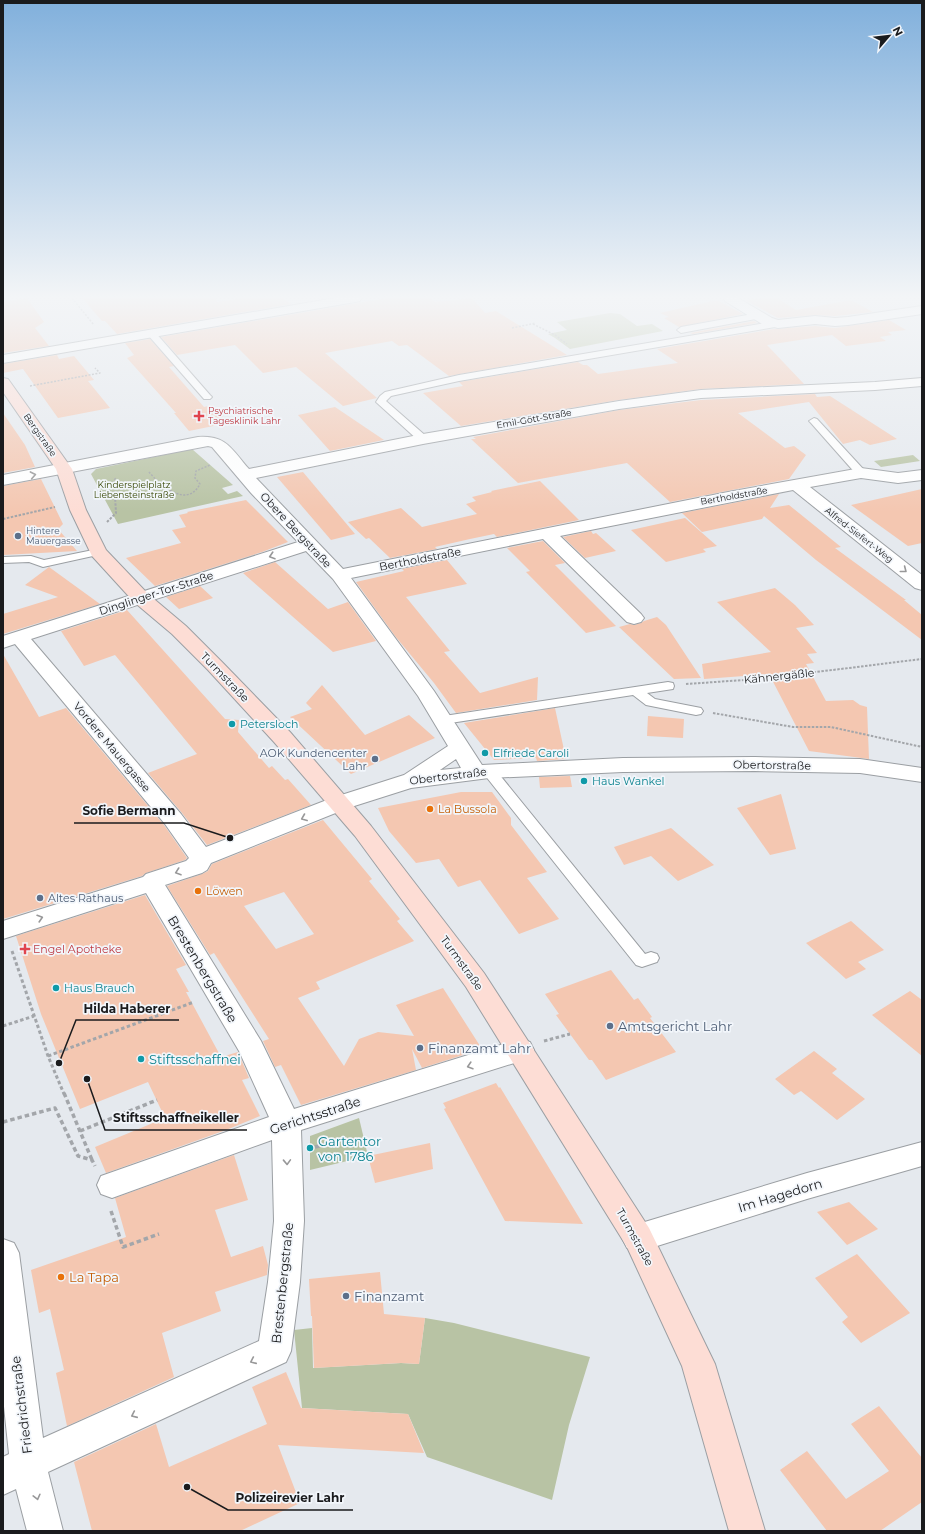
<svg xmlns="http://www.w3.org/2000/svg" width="925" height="1534" viewBox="0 0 925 1534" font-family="Montserrat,sans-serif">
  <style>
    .green { fill: #b8c3a4 }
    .building { fill: #f4c7b1; fill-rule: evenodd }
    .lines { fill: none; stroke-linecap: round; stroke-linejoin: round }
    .lane-casing { stroke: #9b9fa3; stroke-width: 2 }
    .street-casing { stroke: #9b9fa3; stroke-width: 2 }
    .secondary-casing { stroke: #9b9fa3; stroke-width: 2 }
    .path-far3 { stroke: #a3a6aa; stroke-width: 1.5; stroke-dasharray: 2 1.5; stroke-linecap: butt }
    .path-far2 { stroke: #a3a6aa; stroke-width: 2; stroke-dasharray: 2.5 1.5; stroke-linecap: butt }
    .path-far1 { stroke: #a3a6aa; stroke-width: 3; stroke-dasharray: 3.5 2.5; stroke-linecap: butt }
    .path { stroke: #a3a6aa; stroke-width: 3.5; stroke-dasharray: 4.5 3; stroke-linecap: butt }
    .lane { fill: #fff; fill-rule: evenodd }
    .street { fill: #fff; fill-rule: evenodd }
    .secondary { fill: #fdddd5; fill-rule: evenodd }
    .oneway { stroke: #989899 }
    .health-dot { fill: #e0444e; stroke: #f2f6fb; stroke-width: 1.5 }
    .service-dot { fill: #5c6f8a; stroke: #f2f6fb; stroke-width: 1.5 }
    .culture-dot { fill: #0f9aa8; stroke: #f2f6fb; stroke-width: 1.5 }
    .food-dot { fill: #e8710a; stroke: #f2f6fb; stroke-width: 1.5 }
    .labels { text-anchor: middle; stroke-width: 3.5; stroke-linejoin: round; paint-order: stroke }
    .far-health-label { font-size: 9px; fill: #be3a42; stroke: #f2f6fb; text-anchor: start }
    .far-street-label { font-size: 9px; fill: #1a1b1d; stroke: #f2f6fb }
    .far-park-label { font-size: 9px; fill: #354500; stroke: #f2f6fb }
    .far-service-label { font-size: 9px; fill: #4e5e75; stroke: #f2f6fb; text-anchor: start }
    .street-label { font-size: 11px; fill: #1a1b1d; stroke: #f2f6fb }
    .culture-label { font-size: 11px; fill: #0d838f; stroke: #f2f6fb; text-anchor: start }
    .service-label { font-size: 11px; fill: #4e5e75; stroke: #f2f6fb; text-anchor: end }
    .food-label { font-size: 11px; fill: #c56008; stroke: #f2f6fb; text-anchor: start }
    .health-label { font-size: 11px; fill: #be3a42; stroke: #f2f6fb; text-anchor: start }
    .near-street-label { font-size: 13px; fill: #1a1b1d; stroke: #f2f6fb }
    .near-service-label { font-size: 13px; fill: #4e5e75; stroke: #f2f6fb; text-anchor: start }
    .near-culture-label { font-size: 13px; fill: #0d838f; stroke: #f2f6fb; text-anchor: start }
    .near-food-label { font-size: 13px; fill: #c56008; stroke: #f2f6fb; text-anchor: start }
    .leader { fill: none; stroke: #1a1b1d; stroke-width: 1.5 }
    .callout-dot { fill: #1a1b1d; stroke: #f2f6fb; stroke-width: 1.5 }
    .callout-label { font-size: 12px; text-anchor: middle; font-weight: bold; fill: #1a1b1d; stroke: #f2f6fb; stroke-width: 3.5; stroke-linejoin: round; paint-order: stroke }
  </style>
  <rect width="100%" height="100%" fill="#e5e9ee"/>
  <!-- green -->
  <g class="green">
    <path d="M610,313l10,1 17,12 15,-2 11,7 -93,18 -15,-11 -7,-4 19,-4 -10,-8z"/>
    <path d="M192,449l41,36 -11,3 6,6 9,-3 6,5 -125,28 -27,-50 5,-5z"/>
    <path d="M913,455l7,6 -39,6 -7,-6z"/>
    <path d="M359,1118l9,38 -58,14v-34z"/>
    <path d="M425,1318l29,5 136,34 -21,68 -17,75 -125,-43 -19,-43 -106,-6 -8,-78 18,-2 1,40 88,-5 18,1z"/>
  </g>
  <!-- building -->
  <g class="building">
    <path d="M27,298l17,24 -9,6 14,18 -46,7v-51z"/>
    <path d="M82,298h134l1,4 25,-4h41l8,6 -174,30 -12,-13h-3z"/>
    <path d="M387,298h43l5,4 37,-4 13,15 11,-2 71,44 -118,21 -42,-31 -8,1 -7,-5 -67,12 52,45 -34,8 -47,-39 -33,6 -28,-28 -58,10 -16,-18z"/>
    <path d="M765,298h12l19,12 55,-10 22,12 -38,4 -20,-1 -37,3 -33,-18z"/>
    <path d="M717,300l26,14 -64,13 -15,-9 5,-1 -9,-4z"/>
    <path d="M889,320l17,10 -18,2 4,3 -12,2 6,4 -40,5 -14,-11 -65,10 37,39 -103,5 -82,11 -158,26 -38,-33 40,-7 -4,-4 119,-20 5,3h4l11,9 80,-11 -21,-14 117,-20 41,-3 20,2z"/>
    <path d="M754,321l3,2 -64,11 -3,-1z"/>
    <path d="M150,339l24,27 -5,1 35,40 8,-2 16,18 -39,8 -15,-18h2l-49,-55 7,-3 -9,-12z"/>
    <path d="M57,355l2,4 15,-3 20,24 -6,1 22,27 -52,10 -35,-49 -20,4v-9z"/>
    <path d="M815,394l2,3 13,-1 67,43 -27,6 -10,-5 -17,4 -34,-42 -71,11 47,35 9,-2 12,9 -17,24 -119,23 -43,-39 -109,20 -47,-44h5l-3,-2 146,-27 82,-10z"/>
    <path d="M335,407l49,33 -54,11 -32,-36z"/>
    <path d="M3,413l22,32 10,22 -32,6z"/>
    <path d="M303,472l52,62 -24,6 -54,-63z"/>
    <path d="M41,479l22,45 -5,5 19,22 -74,4v-69z"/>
    <path d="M540,481l39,39 -82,17 -3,-3 -24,5 -35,8 2,2 -47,9 -21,-20 -3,1 -18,-17 53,-14 21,19 55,-13 -11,-10 10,-3 -4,-4 20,-5 -1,-1z"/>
    <path d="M922,489v54l-14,3 -57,-41z"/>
    <path d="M779,494l-9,14 19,-3 52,42 -6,1 71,52h-2l18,15v25l-106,-80 -52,-44 -2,3 -60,13 -20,-19z"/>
    <path d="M246,500l42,42 -26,10 -107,34 -29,-28 55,-15 -9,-13 14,-3 -7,-12 9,-2 -1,-1z"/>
    <path d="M685,518l32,28 -14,3 3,3 -40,10 -35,-32z"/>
    <path d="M591,531l2,3 3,-1 20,18 -31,7 -22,-21z"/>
    <path d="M543,541l22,22 -10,2 61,61 -30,7 -60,-61 4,-1 -23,-23z"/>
    <path d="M447,560l20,24 -61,13 44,54 -6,1 36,41 58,-16 -1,23 -81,13 -22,-30 -39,-47 -39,-54 48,-11 -2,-2z"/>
    <path d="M275,562l53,47 20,-7 28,39 -43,11 -90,-79z"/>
    <path d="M49,567l51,37 -97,30v-20l55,-17 -33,-12z"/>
    <path d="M200,586l13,12 -34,11 -13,-12z"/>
    <path d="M775,588l20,17 19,20 -18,3 21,25 -10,1 7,9 -8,1 20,37 27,-1 7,5 7,2 2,52 -60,-8 -40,-77 -65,5 -2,-15 69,-12 -54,-50z"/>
    <path d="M127,610l98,109 14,1 -1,12 31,36 3,-2 13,14 3,-1 23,26 -104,40 -25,-32 -34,-40 49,-19 -82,-99 -31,11 -23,-35z"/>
    <path d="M657,617l9,8 35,53 -27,1 -55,-52 11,-3 4,1 7,-2 3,-2z"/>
    <path d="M3,654l36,63 27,-9 98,117 23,33 -2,2 -39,13 -4,3 -139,43z"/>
    <path d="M322,685l43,50 44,-20 26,23 -84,36 -61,-57 22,-8 -6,-6z"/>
    <path d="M555,708l11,51 -29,2 -1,-3 -42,2 -30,-37z"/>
    <path d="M648,716l36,3 -1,19 -36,-2z"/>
    <path d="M570,776l2,11 -32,1 -1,-11z"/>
    <path d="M461,792h31l19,26v7l36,47 -20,6 32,41 -40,15 -39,-54 -22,7 -19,-28 -23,4 -27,-32 -11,-23z"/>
    <path d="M781,794l15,55 -26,6 -33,-47z"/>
    <path d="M323,820l49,59 -3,2 31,38 -3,2 17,20 -98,41 4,7 -22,9 46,68 15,-27 19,-7 36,4 -18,-31 47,-17 39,61 -60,19 -10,-19 4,21 -115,35 -20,-40 -6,2 -12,-26 6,-2 -55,-86 -4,2 -43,-69 35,-12 6,-3 4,-7zM284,892l30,42 -38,15 -32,-43z"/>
    <path d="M671,828l43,37 -36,16 -27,-25 -27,9 -10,-18z"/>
    <path d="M145,895l41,70 -10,4 13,23h-3l35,65 17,-5 11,26 -7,2 18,36 -34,14 -120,43 -11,-26 70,-29 -17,-36 -68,27 -39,-95 -25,-78z"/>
    <path d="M851,921l33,29 -26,12 8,7 -20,10 -40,-36z"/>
    <path d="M611,970l23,30 4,-2 14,19 -2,1 26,34 -70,28 -14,-20h-3l-19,-26 -14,-19 3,-1 -14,-20z"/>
    <path d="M910,991l12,9v56l-50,-41z"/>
    <path d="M814,1051l23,18 -5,4 33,26 -28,21 -36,-29 -7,4 -19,-16z"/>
    <path d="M496,1083l3,5 1,-1 83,137 -78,-3 -61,-112 2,-1 -3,-5z"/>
    <path d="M430,1143l3,26 -58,14 -7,-27z"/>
    <path d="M234,1155l14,45 -33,10 16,47 32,-11 5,19 -1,10 -52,17 6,19 -59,22 12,44 -107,49 -11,-53 8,-3 -14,-61 -11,4 -8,-43 95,-33 -11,-39z"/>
    <path d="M849,1202l29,27 -31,16 -30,-33z"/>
    <path d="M857,1254l53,59 -49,30 -19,-21 6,-5 -33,-39z"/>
    <path d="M380,1272l4,42 41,4 -6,46 -18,-1 -87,5 -2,-52h-1l-2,-37z"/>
    <path d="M286,1372l15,36 107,6 16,39 -146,-8 22,58 -60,28h-148l-18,-69 82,-38 13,43 98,-43 -15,-37z"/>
    <path d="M879,1406l43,52v44l-42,29h-53l-47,-61 27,-19 39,48 43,-28 -38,-47z"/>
  </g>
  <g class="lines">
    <!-- lane casing -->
    <g class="lane-casing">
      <g id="lane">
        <path d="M758,313l4,3 -1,2 -80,15 -4,-3 4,-3z"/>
        <path d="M778,321l3,1 1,2 -1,2 -322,55 -68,15 -5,5 41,36 1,2 -1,2h-8l-43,-39 4,-6 5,-4 74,-17z"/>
        <path d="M151,330l3,1 56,64 2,2 -2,2h-6l-56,-64 -1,-2 1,-2z"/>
        <path d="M814,418l3,1 48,52 1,2 -1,2h-8l-46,-52 -2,-2z"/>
        <path d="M98,549l4,1 2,2 -2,2 -59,13 -14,-5 -26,1v-6l28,-1 13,4z"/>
        <path d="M668,682l5,1 1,3 -1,3 -26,4 8,6 46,9 2,3 -2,3 -5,1 -50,-10 -13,-10 -189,29 -5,-1 -2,-3 2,-3 5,-1z"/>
        <path d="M489,767l5,1 151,186 6,-2 6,2 2,4 -2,4 -15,5 -6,-2 -152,-191 -2,-3 2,-3z"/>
      </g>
    </g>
    <!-- street casing -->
    <g class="street-casing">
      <g id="street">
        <path d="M335,298h26l-1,3 -5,1 -352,61v-8z"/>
        <path d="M724,298h14l34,20 6,2 37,-4 20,2 13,-1 74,-11v8l-74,11 -13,1 -20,-2 -37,4 -16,-4 -37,-23z"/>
        <path d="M922,378v8l-47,4 -174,8 -82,11 -196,35 -167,34 87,91 385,-77 133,-24 37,5 24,-3v10l-24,3 -37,-5 -51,9 112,88v15l-7,-2 -122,-98 -233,46 81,78 3,4 -3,4 -7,2 -7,-2 -84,-83 -192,39 83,113 48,74 141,-7 132,-1 105,2 62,9v14l-62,-9 -105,-2 -132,1 -134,6 -78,10 -63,20 -137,55 -4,7 -5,3 -37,12 96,156 33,68 226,-70 10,3 4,8 -4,8 -229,72 3,91 -4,61 -9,69 -5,11 -238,110 15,59h-36l-11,-42 -13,6v-38l6,-3 -6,-57v-158l11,4 5,10 24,185 216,-97 9,-59 6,-61 -2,-81 -160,58 -11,-4 -4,-9 4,-9 168,-59 -30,-66 -93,-158 -143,46v-18l140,-44 3,-3 40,-13 3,-3 -24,-34 -150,-180 -12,4v-12l295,-94 -47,-49 -39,-46 -4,-1 -205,39v-10l195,-38c29,-2 34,13 51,32l174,-35 196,-33 82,-11 174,-8zM306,551l27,28 85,117 30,50 -44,29 -72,23 -126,49 -25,-33 -150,-175zM456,759l5,9 -21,2z"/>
        <path d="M922,1142v24l-115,33 -169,53 -11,-4 -5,-10 5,-10 11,-4 169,-51z"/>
      </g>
    </g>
    <!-- secondary casing -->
    <g class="secondary-casing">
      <path id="secondary" d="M3,378l5,1 64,90 14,41 20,40 42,44 38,32 36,36 68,70 81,94 113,147 165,255 66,136 50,167h-36l-47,-165 -55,-119 -161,-260 -111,-151 -81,-94 -66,-72 -36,-36 -38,-32 -42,-46 -22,-46 -14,-41 -53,-77z"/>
    </g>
    <!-- path-far3 -->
    <g class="path-far3">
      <path d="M72,298l22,27"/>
      <path d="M533,324l22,11 12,9"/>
      <path d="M512,328l24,-5"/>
      <path d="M30,386l70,-13 -5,-5"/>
      <path d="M149,472c11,13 38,37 51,12l-5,-6 1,-7 14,-6"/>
      <path d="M115,497l-1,-17 2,-2"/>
    </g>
    <!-- path-far2 -->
    <g class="path-far2">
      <path d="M3,519l52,-12"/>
      <path d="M107,522l9,-9 -1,-17"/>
      <path d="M686,684l73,-5 163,-20"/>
      <path d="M713,713l80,14h38l91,20"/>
    </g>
    <!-- path-far1 -->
    <g class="path-far1">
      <path d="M12,951l36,105 16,38"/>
      <path d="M3,1026l31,-10"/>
      <path d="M544,1041l26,-7"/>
      <path d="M48,1056l146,-54"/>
    </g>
    <!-- path -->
    <g class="path">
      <path d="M64,1093l28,67"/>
      <path d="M3,1122l52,-14 23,48 14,4 3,6"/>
      <path d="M80,1131l77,-31"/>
      <path d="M315,1147l14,-3"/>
      <path d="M111,1211l12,36 36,-13"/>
    </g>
    <!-- lane -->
    <use href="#lane" class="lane"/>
    <!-- street -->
    <use href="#street" class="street"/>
    <!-- secondary -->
    <use href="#secondary" class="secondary"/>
  </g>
  <!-- one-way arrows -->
  <defs><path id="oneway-chevron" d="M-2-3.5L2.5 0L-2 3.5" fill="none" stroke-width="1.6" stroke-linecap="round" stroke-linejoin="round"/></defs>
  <g class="oneway">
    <use href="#oneway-chevron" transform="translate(33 475) rotate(-11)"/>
    <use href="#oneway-chevron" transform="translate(272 556) rotate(162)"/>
    <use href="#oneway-chevron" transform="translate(904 570) rotate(38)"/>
    <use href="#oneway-chevron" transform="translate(304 818) rotate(158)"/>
    <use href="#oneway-chevron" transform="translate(178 872) rotate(161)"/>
    <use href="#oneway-chevron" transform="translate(40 918) rotate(-17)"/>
    <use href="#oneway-chevron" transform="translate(470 1066) rotate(163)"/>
    <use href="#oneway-chevron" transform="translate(287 1162) rotate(88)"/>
    <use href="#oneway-chevron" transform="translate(253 1361) rotate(156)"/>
    <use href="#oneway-chevron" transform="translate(134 1415) rotate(156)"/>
    <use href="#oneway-chevron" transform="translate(37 1497) rotate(76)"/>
  </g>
  <!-- sky -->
  <linearGradient id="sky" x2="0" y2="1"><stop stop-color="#81b0dc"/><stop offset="0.58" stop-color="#f3f5f7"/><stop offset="1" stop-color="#f3f5f7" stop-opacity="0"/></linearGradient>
  <rect width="925" height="512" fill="url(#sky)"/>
  <!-- markers -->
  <g class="health-dot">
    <path d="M197 410h4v4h4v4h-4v4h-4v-4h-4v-4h4z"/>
    <path d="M23 943h4v4h4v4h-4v4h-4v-4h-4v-4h4z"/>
  </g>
  <g class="service-dot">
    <circle cx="18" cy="536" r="4"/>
    <circle cx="375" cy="759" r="4"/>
    <circle cx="40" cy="898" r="4"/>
    <circle cx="610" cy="1026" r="4"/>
    <circle cx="420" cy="1048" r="4"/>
    <circle cx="346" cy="1296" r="4"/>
  </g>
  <g class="culture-dot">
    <circle cx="232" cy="724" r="4"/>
    <circle cx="485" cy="753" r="4"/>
    <circle cx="584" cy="781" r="4"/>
    <circle cx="56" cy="988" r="4"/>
    <circle cx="141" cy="1059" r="4"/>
    <circle cx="310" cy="1148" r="4"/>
  </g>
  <g class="food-dot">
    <circle cx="430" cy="809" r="4"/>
    <circle cx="198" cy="891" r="4"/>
    <circle cx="61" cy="1277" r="4"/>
  </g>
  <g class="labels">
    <!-- far-health labels -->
    <g class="far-health-label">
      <text x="208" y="414">Psychiatrische<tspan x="208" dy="10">Tagesklinik Lahr</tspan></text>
    </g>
    <!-- far-street labels -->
    <g class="far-street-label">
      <text transform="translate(534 419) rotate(-10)" y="3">Emil-Gött-Straße</text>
      <text transform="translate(40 435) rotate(55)" y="3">Bergstraße</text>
      <text transform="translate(734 496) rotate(-10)" y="3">Bertholdstraße</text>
      <text transform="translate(859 535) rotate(38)" y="3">Alfred-Siefert-Weg</text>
    </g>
    <!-- far-park labels -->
    <g class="far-park-label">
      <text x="134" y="488">Kinderspielplatz<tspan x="134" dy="10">Liebensteinstraße</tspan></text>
    </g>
    <!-- far-service labels -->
    <g class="far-service-label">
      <text x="26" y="534">Hintere<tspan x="26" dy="10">Mauergasse</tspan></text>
    </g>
    <!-- street labels -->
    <g class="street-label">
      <text transform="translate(296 530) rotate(47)" y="4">Obere Bergstraße</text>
      <text transform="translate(420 559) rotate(-11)" y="4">Bertholdstraße</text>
      <text transform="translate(156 593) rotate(-18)" y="4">Dinglinger-Tor-Straße</text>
      <text transform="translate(779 676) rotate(-6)" y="4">Kähnergäßle</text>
      <text transform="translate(225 677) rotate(46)" y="4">Turmstraße</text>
      <text transform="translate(112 747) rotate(50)" y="4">Vordere Mauergasse</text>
      <text transform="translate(772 765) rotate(1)" y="4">Obertorstraße</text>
      <text transform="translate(448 776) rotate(-7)" y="4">Obertorstraße</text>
      <text transform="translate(462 963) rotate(54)" y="4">Turmstraße</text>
      <text transform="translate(635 1237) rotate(61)" y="4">Turmstraße</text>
    </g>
    <!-- culture labels -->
    <g class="culture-label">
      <text x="240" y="728">Petersloch</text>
      <text x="493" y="757">Elfriede Caroli</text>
      <text x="592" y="785">Haus Wankel</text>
      <text x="64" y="992">Haus Brauch</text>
    </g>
    <!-- service labels -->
    <g class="service-label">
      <text x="367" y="757">AOK Kundencenter<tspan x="367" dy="13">Lahr</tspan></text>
      <text x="48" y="902" text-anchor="start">Altes Rathaus</text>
    </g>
    <!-- food labels -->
    <g class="food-label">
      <text x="438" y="813">La Bussola</text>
      <text x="206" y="895">Löwen</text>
    </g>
    <!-- health labels -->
    <g class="health-label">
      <text x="33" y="953">Engel Apotheke</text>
    </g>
    <!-- near-street labels -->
    <g class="near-street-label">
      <text transform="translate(203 969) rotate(59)" y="5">Brestenbergstraße</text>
      <text transform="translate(315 1115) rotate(-18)" y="5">Gerichtsstraße</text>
      <text transform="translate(780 1195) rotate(-17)" y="5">Im Hagedorn</text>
      <text transform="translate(282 1283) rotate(-84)" y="5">Brestenbergstraße</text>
      <text transform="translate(21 1405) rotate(-97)" y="5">Friedrichstraße</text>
    </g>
    <!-- near-service labels -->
    <g class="near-service-label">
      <text x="618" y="1031">Amtsgericht Lahr</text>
      <text x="428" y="1053">Finanzamt Lahr</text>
      <text x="354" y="1301">Finanzamt</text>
    </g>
    <!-- near-culture labels -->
    <g class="near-culture-label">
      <text x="149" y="1064">Stiftsschaffnei</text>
      <text x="318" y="1146">Gartentor<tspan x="318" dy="15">von 1786</tspan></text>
    </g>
    <!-- near-food labels -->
    <g class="near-food-label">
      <text x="69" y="1282">La Tapa</text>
    </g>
  </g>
  <!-- callouts -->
  <path class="leader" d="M230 838L184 823H74M59 1063L76 1020H179M87 1079L105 1130H247M187 1487L228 1510H353"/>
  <g class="callout-dot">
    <circle cx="230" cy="838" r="4"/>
    <circle cx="59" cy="1063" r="4"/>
    <circle cx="87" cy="1079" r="4"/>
    <circle cx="187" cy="1487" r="4"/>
  </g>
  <g class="callout-label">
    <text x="129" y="815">Sofie Bermann</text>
    <text x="127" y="1013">Hilda Haberer</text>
    <text x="176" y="1122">Stiftsschaffneikeller</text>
    <text x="290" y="1502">Polizeirevier Lahr</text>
  </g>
  <!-- border -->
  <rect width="925" height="1534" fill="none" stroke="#1a1b1d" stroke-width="8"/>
  <!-- north arrow -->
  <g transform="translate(889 36) rotate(62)" stroke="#f2f6fb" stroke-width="3" paint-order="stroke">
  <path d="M0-3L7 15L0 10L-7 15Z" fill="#1a1b1d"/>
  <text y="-6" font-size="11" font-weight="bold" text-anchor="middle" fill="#1a1b1d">N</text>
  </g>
</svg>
